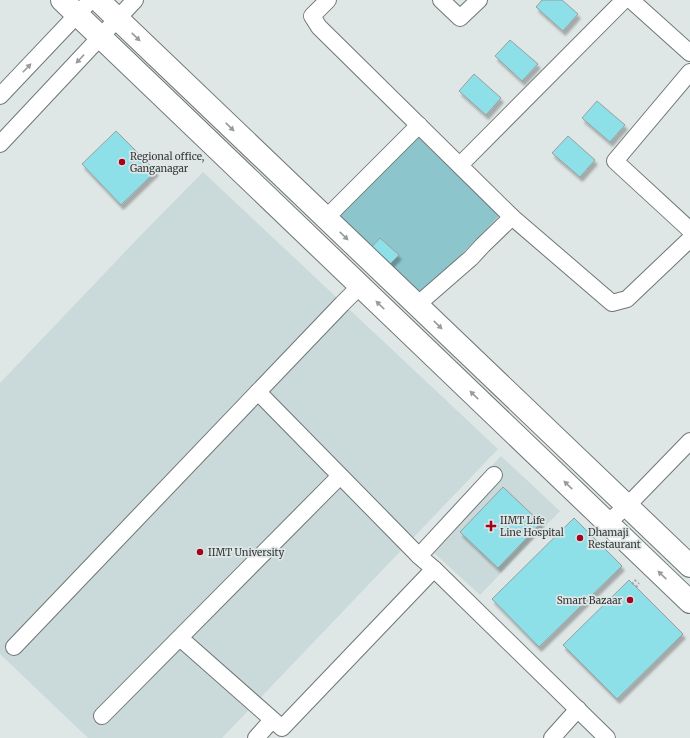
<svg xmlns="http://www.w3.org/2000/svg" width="690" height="738" viewBox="0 0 690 738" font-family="Merriweather,serif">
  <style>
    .built { fill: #cad9da }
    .green { fill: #8cc6cc }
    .building { fill: #8ddfe8; stroke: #999fa0; filter: url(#shadow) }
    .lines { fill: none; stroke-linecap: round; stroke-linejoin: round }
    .street-casing { stroke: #707676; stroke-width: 18 }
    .secondary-casing { stroke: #707676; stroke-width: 24 }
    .path { stroke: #a0a5a5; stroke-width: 2.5; stroke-dasharray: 2 2; stroke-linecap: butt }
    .street { stroke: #fff; stroke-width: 16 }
    .secondary { stroke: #fff; stroke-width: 22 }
    .oneway { fill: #9a9b9b }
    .poi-dot { fill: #a2041d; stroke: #dfe6e6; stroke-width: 1.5 }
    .labels { text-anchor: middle; stroke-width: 3.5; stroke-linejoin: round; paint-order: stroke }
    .poi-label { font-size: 10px; fill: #343737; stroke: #dfe6e6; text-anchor: start }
  </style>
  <defs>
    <filter id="shadow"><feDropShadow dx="2.5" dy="4.5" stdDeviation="1" flood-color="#0004"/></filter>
  </defs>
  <rect width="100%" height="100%" fill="#dfe6e6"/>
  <!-- built -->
  <g class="built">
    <path d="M203,172l295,277 -276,289h-134l-88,-84v-271l143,-150z"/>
    <path d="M501,456l59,55 -80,84 -59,-54z"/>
  </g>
  <!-- green -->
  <path class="green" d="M417,136l82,80 -77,79 -32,-31 8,-10 -18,-16 -8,9 -33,-32z"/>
  <!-- building -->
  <g class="building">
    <path d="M542,0h20l16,14 -15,17 -27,-24z"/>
    <path d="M510,40l28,24 -16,17 -27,-25z"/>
    <path d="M474,74l27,24 -15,17 -27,-24z"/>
    <path d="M597,101l28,24 -15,17 -28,-24z"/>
    <path d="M116,131l40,40 -35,34 -39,-41z"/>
    <path d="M568,136l27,24 -15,17 -28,-24z"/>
    <path d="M380,238l19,17 -12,12 -18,-17z"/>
    <path d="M503,487l38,36 -43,45 -38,-36z"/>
    <path d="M574,518l48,48 -83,81 -47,-48z"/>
    <path d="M629,580l54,54 -66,65 -54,-54z"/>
  </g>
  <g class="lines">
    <!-- street casing -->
    <g class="street-casing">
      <g id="street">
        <path d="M328,0l-16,16 7,11 193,190 100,86 15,-4 63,-60"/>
        <path d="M441,0l19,18 19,-18"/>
        <path d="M631,0l59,53"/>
        <path d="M690,72l-75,89 75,69"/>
        <path d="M0,96l91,-96"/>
        <path d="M0,144l135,-144"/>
        <path d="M460,165l164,-165"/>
        <path d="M326,218l93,-93"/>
        <path d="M417,305l54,-47 12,-13 29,-28"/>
        <path d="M258,392l161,164 75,-81"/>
        <path d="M607,523l20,-17 63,-65"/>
        <path d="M434,569l173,169"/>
        <path d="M180,638l102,90 152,-159 -15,-13"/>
        <path d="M14,647l328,-343 18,-18"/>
        <path d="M102,716l238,-240"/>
        <path d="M256,738l16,-18"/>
        <path d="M552,738l26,-29"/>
      </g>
    </g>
    <!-- secondary casing -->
    <g class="secondary-casing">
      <g id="secondary">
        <path d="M62,0l628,602"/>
        <path d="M98,0l592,566"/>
      </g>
    </g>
    <!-- path -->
    <g class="path">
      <path d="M632,584l4,-4"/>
      <path d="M636,587l3,-4"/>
    </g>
    <!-- street -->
    <use href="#street" class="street"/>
    <!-- secondary -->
    <use href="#secondary" class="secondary"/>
  </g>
  <!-- one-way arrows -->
  <defs><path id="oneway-solid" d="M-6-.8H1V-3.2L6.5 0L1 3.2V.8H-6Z"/></defs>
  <g class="oneway">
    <use href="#oneway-solid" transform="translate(136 37) rotate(44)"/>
    <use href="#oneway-solid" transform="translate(80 59) rotate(133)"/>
    <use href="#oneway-solid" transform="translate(27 68) rotate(-46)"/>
    <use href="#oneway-solid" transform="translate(230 127) rotate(44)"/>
    <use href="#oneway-solid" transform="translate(344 236) rotate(44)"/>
    <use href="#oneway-solid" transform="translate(380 305) rotate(-136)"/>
    <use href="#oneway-solid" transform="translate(438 325) rotate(44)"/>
    <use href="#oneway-solid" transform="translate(474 395) rotate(-136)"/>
    <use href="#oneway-solid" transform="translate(568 485) rotate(-136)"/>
    <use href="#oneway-solid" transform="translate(662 575) rotate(-136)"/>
  </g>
  <!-- markers -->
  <g class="poi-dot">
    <circle cx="122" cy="162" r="4"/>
    <path d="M489 520h4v4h4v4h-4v4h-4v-4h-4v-4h4z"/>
    <circle cx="580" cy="538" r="4"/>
    <circle cx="200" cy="552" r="4"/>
    <circle cx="630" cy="600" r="4"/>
  </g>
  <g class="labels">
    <!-- poi labels -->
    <g class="poi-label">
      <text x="130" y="160">Regional office,<tspan x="130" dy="12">Ganganagar</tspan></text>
      <text x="500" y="524">IIMT Life<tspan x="500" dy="12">Line Hospital</tspan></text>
      <text x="588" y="536">Dhamaji<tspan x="588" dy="12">Restaurant</tspan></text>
      <text x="208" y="556">IIMT University</text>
      <text x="622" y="604" text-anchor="end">Smart Bazaar</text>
    </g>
  </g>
</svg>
